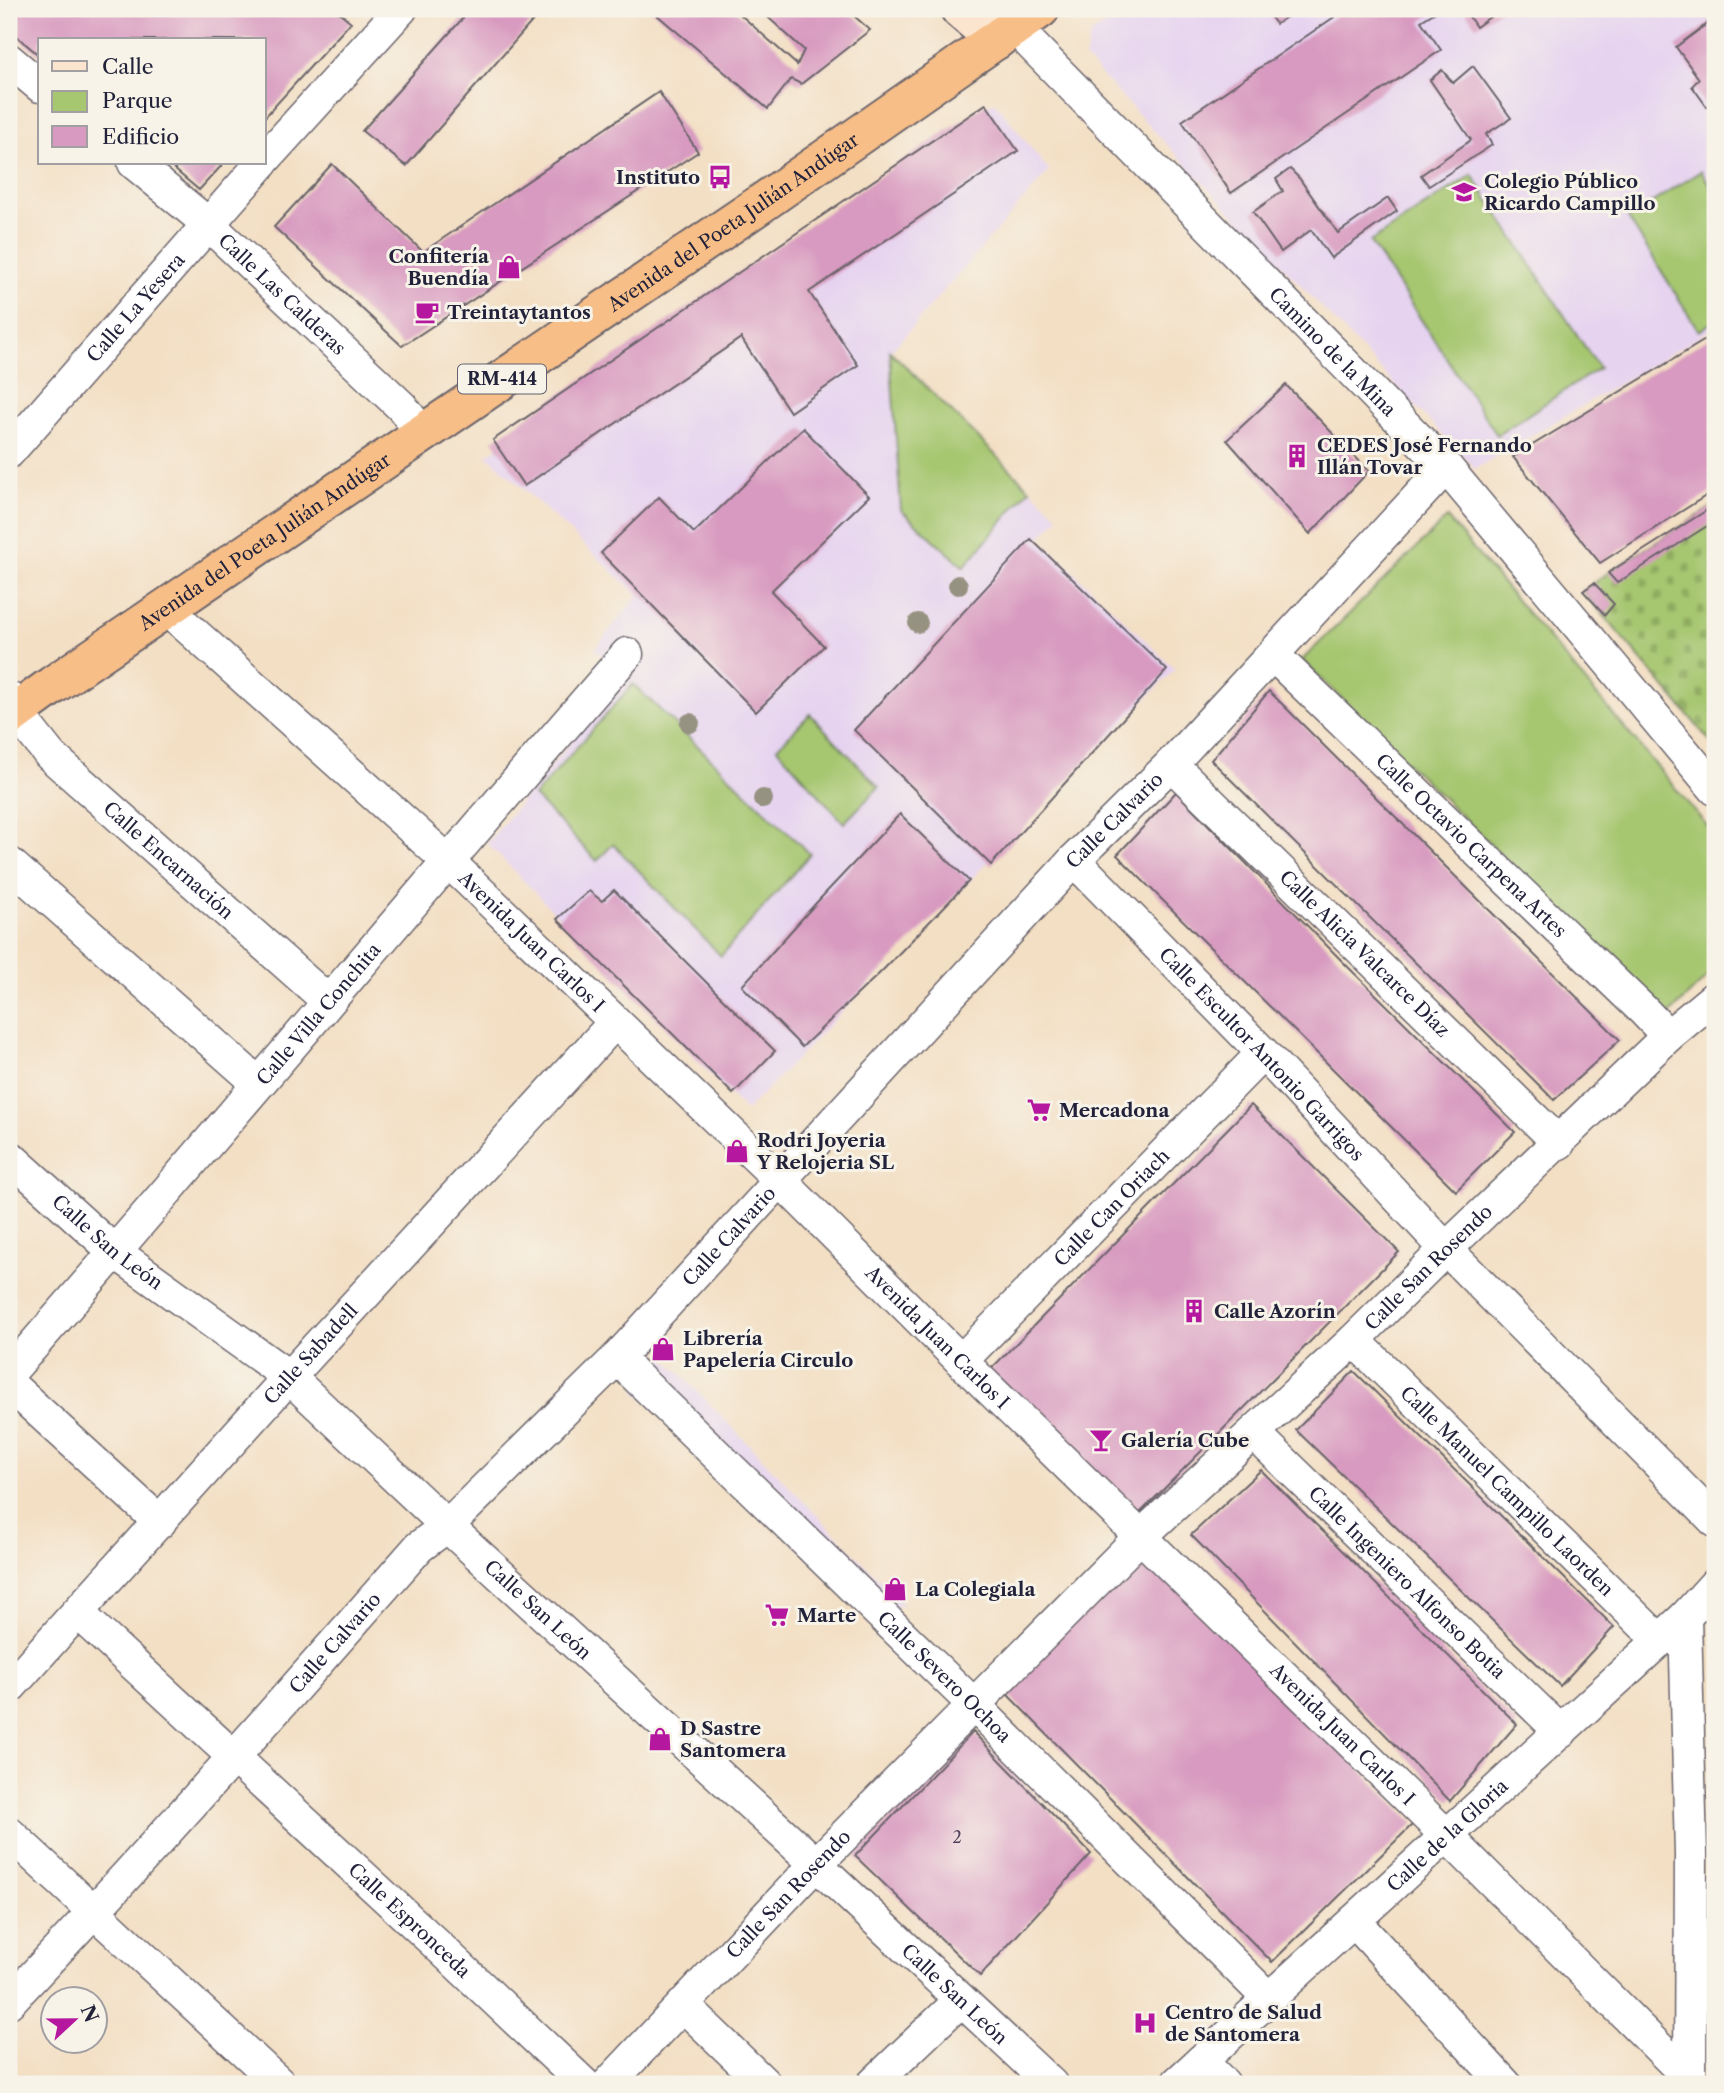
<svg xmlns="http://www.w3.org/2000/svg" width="1724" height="2093" viewBox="0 0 1724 2093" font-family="'Libre Caslon Text',serif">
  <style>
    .built { fill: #e6d3f0 }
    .green { fill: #a6c66f; stroke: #647455; stroke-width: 2 }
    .cemetery { fill: url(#cemetery-stones); stroke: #647455; stroke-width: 2 }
    .building { fill: #d89ac0 }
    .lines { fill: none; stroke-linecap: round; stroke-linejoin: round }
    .street-casing { stroke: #6b646b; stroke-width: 35 }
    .secondary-casing { stroke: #6b646b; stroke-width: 42 }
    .highway-casing { stroke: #6b646b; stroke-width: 42 }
    .street { stroke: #fff; stroke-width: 32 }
    .secondary { stroke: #fce5cf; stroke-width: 38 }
    .highway { stroke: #f7be88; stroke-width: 38 }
    .tree { fill: #969281 }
    .labels { text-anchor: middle; stroke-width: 6; stroke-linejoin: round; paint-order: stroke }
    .number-label { font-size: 16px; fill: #50405c }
    .shield { fill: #f7f3e8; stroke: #62616f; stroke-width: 2 }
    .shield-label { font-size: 18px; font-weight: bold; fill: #22223b }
    .poi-label { font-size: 19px; font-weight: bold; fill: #22223b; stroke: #f7f3e8; text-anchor: start }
    .street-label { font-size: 19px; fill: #22223b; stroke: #f7f3e8 }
  </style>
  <defs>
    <pattern id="cemetery-stones" width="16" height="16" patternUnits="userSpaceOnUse" patternTransform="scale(1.75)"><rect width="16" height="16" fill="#a6c66f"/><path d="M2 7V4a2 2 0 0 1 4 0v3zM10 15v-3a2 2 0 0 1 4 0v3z" fill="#8faa61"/></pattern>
  </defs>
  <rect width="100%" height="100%" fill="#f7f3e8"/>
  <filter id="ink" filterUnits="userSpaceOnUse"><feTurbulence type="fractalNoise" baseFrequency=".0143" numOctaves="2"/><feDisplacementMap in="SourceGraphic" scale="14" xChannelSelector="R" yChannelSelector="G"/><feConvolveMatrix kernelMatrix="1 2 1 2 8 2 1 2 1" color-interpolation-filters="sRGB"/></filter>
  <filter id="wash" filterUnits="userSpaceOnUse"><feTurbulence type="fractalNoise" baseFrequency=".00686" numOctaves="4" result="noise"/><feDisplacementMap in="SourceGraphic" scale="28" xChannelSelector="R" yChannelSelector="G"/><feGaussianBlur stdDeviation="1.57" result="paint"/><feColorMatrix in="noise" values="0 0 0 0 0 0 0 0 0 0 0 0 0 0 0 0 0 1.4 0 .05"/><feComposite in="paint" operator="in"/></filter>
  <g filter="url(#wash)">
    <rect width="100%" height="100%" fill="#f3dfc4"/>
    <!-- built -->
    <g class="built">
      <path d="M1128,9h587v318l-240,142 -390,-411 6,-24z"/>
      <path d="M994,101l55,70 -158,180 168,166 -20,22 136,130 -429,442 -259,-268 139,-167 -31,-27 43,-54 -151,-140z"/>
      <path d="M663,1356l240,248 -32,14 -236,-228z"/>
    </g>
    <!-- green -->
    <g class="green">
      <path d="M1701,171l14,22v127l-16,11 -71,-113z"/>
      <path d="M1472,175l127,193 -102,67 -127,-193z"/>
      <path d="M890,351l140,138 -66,78 -63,-57z"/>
      <path d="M1447,518l268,317v134l-48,48 -365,-357z"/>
      <path d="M633,684l177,170 -89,102 -108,-112 -16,17 -63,-65z"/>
      <path d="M810,714l69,73 -35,36 -67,-75z"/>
    </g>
    <!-- cemetery -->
    <path class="cemetery" d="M1715,505v242l-132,-156 25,-18z"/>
    <g id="blocks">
      <!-- building -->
      <g class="building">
        <path d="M9,9h326l16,13 -87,96v-78h-224v16l-31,-26z"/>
        <path d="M471,9h72l-137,157 -44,-35z"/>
        <path d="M650,9h84l63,56 7,-15 -45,-41h87l24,21 -69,54 -10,-5 -23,30z"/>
        <path d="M1265,9h27l2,3 -18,12z"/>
        <path d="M1346,9h94l-19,12 20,29 -210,143 -49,-72z"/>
        <path d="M1464,9h37l-25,18z"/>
        <path d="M1715,18v80l-8,9 -15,-21 7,-7 -23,-32z"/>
        <path d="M1473,66l38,52 -25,16 6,11 -63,41 -8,-11 50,-35 -41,-60 12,-10 11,13z"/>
        <path d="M659,92l39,60 -296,194 -128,-119 58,-63 91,88z"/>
        <path d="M986,104l32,47 -209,141 49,73 -68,47 -49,-74 -217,148 -31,-46z"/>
        <path d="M167,163h57l-25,27z"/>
        <path d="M1290,169l9,9 39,55 50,-35 9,13 -66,47 -20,-28 -30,22 -28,-40 30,-21 -7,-12z"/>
        <path d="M1715,334v156l-115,73 -87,-106z"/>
        <path d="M1286,385l83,86 -59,63 -83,-94z"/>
        <path d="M803,428l66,68 -98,95 53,55 -68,66 -155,-159 58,-56 35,36z"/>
        <path d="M1715,505v16l-98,62 -9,-10z"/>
        <path d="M1031,539l136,131 -176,195 -137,-135z"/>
        <path d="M1594,583l20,21 -9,11 -22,-24z"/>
        <path d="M1269,691l351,349 -66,60 -343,-340z"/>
        <path d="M1176,792l165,168 174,172 -59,59 -339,-336z"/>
        <path d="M900,814l69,67 -87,90 -80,76 -60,-61 75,-84z"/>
        <path d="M614,890l161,161 -42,43 -176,-175 32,-28 13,10z"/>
        <path d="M1251,1105l148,147 -263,265 -147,-146z"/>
        <path d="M1354,1371l260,256 -54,59 -264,-256z"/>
        <path d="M1261,1470l256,254 -67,77 -259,-266z"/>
        <path d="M1138,1549l276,274 -142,139 -266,-269z"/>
        <path d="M973,1732l118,122 -111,122 -125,-120z"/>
      </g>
    </g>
  </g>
  <g filter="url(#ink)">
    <use href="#blocks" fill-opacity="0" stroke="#6b646b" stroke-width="2"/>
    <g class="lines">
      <!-- street casing -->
      <g class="street-casing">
        <g id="street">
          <path id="s1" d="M1014,27l432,440 269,322"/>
          <path d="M9,60l31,26"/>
          <path d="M264,160l137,-151"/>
          <path id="s2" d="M134,163l73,60 195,184 20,26"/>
          <path id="s3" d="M9,452l253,-289"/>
          <path id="s4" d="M166,608l281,252 333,320 181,181 486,475 248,248"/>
          <path id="s5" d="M1273,655l370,355 25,26"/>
          <path id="s6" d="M9,698l7,14 34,43 278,246"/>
          <path id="s7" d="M1171,764l388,379"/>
          <path id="s8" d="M1074,860l189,193 183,196 269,272"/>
          <path d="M9,863l249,220"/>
          <path id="s9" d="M9,1156l106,96 174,125 158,149 369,338 235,220"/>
          <path id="s10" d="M1354,1340l306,301"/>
          <path id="s11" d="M617,1358l356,346 295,294"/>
          <path id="s12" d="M961,1361l302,-308"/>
          <path id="s13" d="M9,1373c209,-237 410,-481 618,-719"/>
          <path d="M9,1384l151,138"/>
          <path id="s14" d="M1254,1433l307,299"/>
          <path id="s15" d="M78,1613l357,330 149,141"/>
          <path d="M1685,1617l6,237 -1,230"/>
          <path id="s16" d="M9,1688l280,-311 326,-355"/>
          <path d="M9,1833l271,251"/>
          <path d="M1354,1921l151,163"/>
          <path id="s17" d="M9,2002c140,-148 275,-301 410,-455l28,-21 170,-168 457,-498 97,-96 275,-297"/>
          <path d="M684,2006l81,78"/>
          <path d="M1201,2061l23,23"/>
          <path id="s18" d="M608,2084l208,-220 325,-328 213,-196 92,-91 222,-213 47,-39"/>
          <path d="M873,2084l88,-84"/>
          <path id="s19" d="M1176,2084l509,-467 30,-33"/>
        </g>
      </g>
      <!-- secondary casing -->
      <g class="secondary-casing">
        <path id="secondary" d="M960,9l36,31"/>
      </g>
      <!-- highway casing -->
      <g class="highway-casing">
        <g id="highway">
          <path id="s20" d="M9,717l44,-32 706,-480 281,-196"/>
        </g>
      </g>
      <!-- street -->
      <use href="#street" class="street"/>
      <!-- secondary -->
      <use href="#secondary" class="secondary"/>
      <!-- highway -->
      <use href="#highway" class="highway"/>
    </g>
    <!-- trees -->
    <g class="tree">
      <circle cx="958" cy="585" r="10"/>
      <circle cx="918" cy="623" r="10"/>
      <circle cx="690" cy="723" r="10"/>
      <circle cx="763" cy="799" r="10"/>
    </g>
  </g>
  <!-- icons -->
  <defs>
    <g id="bus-bare" transform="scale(1.89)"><path d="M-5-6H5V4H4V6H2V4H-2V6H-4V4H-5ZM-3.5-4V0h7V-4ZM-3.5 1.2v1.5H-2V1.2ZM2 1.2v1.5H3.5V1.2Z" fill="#b5179e" stroke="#f7f3e8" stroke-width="2.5" paint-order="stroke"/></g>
    <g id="school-bare" transform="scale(1.89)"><path d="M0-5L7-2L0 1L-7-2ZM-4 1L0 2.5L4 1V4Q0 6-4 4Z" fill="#b5179e" stroke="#f7f3e8" stroke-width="2.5" paint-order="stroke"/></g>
    <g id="shop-bare" transform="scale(1.89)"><path d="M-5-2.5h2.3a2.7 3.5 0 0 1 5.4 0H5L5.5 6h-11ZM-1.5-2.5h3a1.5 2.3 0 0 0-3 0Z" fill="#b5179e" stroke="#f7f3e8" stroke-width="2.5" paint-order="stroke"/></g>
    <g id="cafe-bare" transform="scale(1.89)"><path d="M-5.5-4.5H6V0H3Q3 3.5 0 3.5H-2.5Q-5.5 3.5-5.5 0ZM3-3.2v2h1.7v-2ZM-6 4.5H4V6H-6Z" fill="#b5179e" stroke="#f7f3e8" stroke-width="2.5" paint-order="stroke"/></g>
    <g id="building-bare" transform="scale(1.89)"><path d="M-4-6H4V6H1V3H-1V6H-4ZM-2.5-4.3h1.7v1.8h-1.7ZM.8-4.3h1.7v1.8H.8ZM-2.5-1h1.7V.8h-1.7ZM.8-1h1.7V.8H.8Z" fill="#b5179e" stroke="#f7f3e8" stroke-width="2.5" paint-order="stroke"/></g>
    <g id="supermarket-bare" transform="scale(1.89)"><path d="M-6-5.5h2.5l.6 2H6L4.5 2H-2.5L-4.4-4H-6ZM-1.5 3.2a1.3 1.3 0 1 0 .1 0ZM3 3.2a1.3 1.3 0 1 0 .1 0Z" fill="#b5179e" stroke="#f7f3e8" stroke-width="2.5" paint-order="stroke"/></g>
    <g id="bar-bare" transform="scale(1.89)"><path d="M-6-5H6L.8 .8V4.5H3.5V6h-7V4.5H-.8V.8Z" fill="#b5179e" stroke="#f7f3e8" stroke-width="2.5" paint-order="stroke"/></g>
    <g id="hospital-bare" transform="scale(1.89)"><path d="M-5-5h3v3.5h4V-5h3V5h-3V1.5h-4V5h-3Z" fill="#b5179e" stroke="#f7f3e8" stroke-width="2.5" paint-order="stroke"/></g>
  </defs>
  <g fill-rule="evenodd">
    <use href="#bus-bare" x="720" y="177"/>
    <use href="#school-bare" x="1464" y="192"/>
    <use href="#shop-bare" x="509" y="267"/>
    <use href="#cafe-bare" x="427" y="312"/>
    <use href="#building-bare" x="1297" y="456"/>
    <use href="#supermarket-bare" x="1039" y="1110"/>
    <use href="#shop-bare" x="737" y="1151"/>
    <use href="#building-bare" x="1194" y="1311"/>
    <use href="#shop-bare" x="663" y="1349"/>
    <use href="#bar-bare" x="1101" y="1440"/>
    <use href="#shop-bare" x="895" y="1589"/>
    <use href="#supermarket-bare" x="777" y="1615"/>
    <use href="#shop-bare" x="660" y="1739"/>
    <use href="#hospital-bare" x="1145" y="2023"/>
  </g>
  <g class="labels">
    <!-- number labels -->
    <g class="number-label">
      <text x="957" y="1843">2</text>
    </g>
    <!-- shield labels -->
    <rect class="shield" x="458" y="364.5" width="88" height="29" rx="5"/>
    <g class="shield-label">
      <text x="502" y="385">RM-414</text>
    </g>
    <!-- poi labels -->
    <g class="poi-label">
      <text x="700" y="184" text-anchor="end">Instituto</text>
      <text x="1484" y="188">Colegio Público<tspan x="1484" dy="22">Ricardo Campillo</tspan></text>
      <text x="489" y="263" text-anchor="end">Confitería<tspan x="489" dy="22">Buendía</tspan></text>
      <text x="447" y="319">Treintaytantos</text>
      <text x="1317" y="452">CEDES José Fernando<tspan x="1317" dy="22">Illán Tovar</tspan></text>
      <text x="1059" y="1117">Mercadona</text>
      <text x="757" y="1147">Rodri Joyeria<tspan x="757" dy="22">Y Relojeria SL</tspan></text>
      <text x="1214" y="1318">Calle Azorín</text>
      <text x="683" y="1345">Librería<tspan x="683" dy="22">Papelería Circulo</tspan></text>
      <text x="1121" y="1447">Galería Cube</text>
      <text x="915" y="1596">La Colegiala</text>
      <text x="797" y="1622">Marte</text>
      <text x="680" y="1735">D Sastre<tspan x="680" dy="22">Santomera</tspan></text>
      <text x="1165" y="2019">Centro de Salud<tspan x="1165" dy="22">de Santomera</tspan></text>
    </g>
    <!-- street labels -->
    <g class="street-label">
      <text dy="7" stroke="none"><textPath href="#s20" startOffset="877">Avenida del Poeta Julián Andúgar</textPath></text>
      <text dy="7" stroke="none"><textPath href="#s2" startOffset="198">Calle Las Calderas</textPath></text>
      <text dy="7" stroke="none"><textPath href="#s3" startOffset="192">Calle La Yesera</textPath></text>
      <text dy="7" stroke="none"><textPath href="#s1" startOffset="455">Camino de la Mina</textPath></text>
      <text dy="7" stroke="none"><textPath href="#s20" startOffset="310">Avenida del Poeta Julián Andúgar</textPath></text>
      <text dy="7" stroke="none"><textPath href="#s17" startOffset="1619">Calle Calvario</textPath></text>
      <text dy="7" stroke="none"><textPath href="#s5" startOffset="275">Calle Octavio Carpena Artes</textPath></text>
      <text dy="7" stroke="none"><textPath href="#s6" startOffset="229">Calle Encarnación</textPath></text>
      <text dy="7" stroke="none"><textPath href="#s4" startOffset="495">Avenida Juan Carlos I</textPath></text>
      <text dy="7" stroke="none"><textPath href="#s7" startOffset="271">Calle Alicia Valcarce Díaz</textPath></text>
      <text dy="7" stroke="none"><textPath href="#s13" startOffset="474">Calle Villa Conchita</textPath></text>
      <text dy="7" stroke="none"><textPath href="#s8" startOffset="270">Calle Escultor Antonio Garrigos</textPath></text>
      <text dy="7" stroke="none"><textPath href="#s12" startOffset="215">Calle Can Oriach</textPath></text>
      <text dy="7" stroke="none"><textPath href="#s17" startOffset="1052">Calle Calvario</textPath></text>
      <text dy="7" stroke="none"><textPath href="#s9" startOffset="131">Calle San León</textPath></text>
      <text dy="7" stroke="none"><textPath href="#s18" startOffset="1158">Calle San Rosendo</textPath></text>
      <text dy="7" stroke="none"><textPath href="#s4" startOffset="1062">Avenida Juan Carlos I</textPath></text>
      <text dy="7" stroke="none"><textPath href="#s16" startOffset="450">Calle Sabadell</textPath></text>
      <text dy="7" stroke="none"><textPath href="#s10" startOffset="215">Calle Manuel Campillo Laorden</textPath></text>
      <text dy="7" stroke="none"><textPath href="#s14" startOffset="214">Calle Ingeniero Alfonso Botia</textPath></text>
      <text dy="7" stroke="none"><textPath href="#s9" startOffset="698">Calle San León</textPath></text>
      <text dy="7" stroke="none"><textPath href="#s17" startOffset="485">Calle Calvario</textPath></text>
      <text dy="7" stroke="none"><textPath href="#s11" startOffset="457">Calle Severo Ochoa</textPath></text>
      <text dy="7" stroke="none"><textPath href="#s4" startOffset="1629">Avenida Juan Carlos I</textPath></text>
      <text dy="7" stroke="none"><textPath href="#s19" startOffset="368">Calle de la Gloria</textPath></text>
      <text dy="7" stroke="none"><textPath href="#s18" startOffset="262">Calle San Rosendo</textPath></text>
      <text dy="7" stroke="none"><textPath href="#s15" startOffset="452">Calle Espronceda</textPath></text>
      <text dy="7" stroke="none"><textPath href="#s9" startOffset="1265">Calle San León</textPath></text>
    </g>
  </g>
  <!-- margin -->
  <rect width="1724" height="2093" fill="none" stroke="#f7f3e8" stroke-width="35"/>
  <!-- legend -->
  <rect x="38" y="38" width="228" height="126" fill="#f7f3e8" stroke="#a29fa3" stroke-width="2"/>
  <rect x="52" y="61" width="35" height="10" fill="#fce5cf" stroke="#a29fa3" stroke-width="2"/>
  <text x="102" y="74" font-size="21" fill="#22223b">Calle</text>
  <rect x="52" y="91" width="35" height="21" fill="#a6c66f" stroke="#a29fa3" stroke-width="2"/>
  <text x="102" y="108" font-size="21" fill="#22223b">Parque</text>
  <rect x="52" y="126" width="35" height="21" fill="#d89ac0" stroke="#a29fa3" stroke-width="2"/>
  <text x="102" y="144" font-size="21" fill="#22223b">Edificio</text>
  <!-- north arrow -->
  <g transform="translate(74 2020) rotate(68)"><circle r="33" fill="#f7f3e8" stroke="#a29fa3" stroke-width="2"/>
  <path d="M0-5L12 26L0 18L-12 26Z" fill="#b5179e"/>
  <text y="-10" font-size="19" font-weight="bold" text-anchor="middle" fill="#22223b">N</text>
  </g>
</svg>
